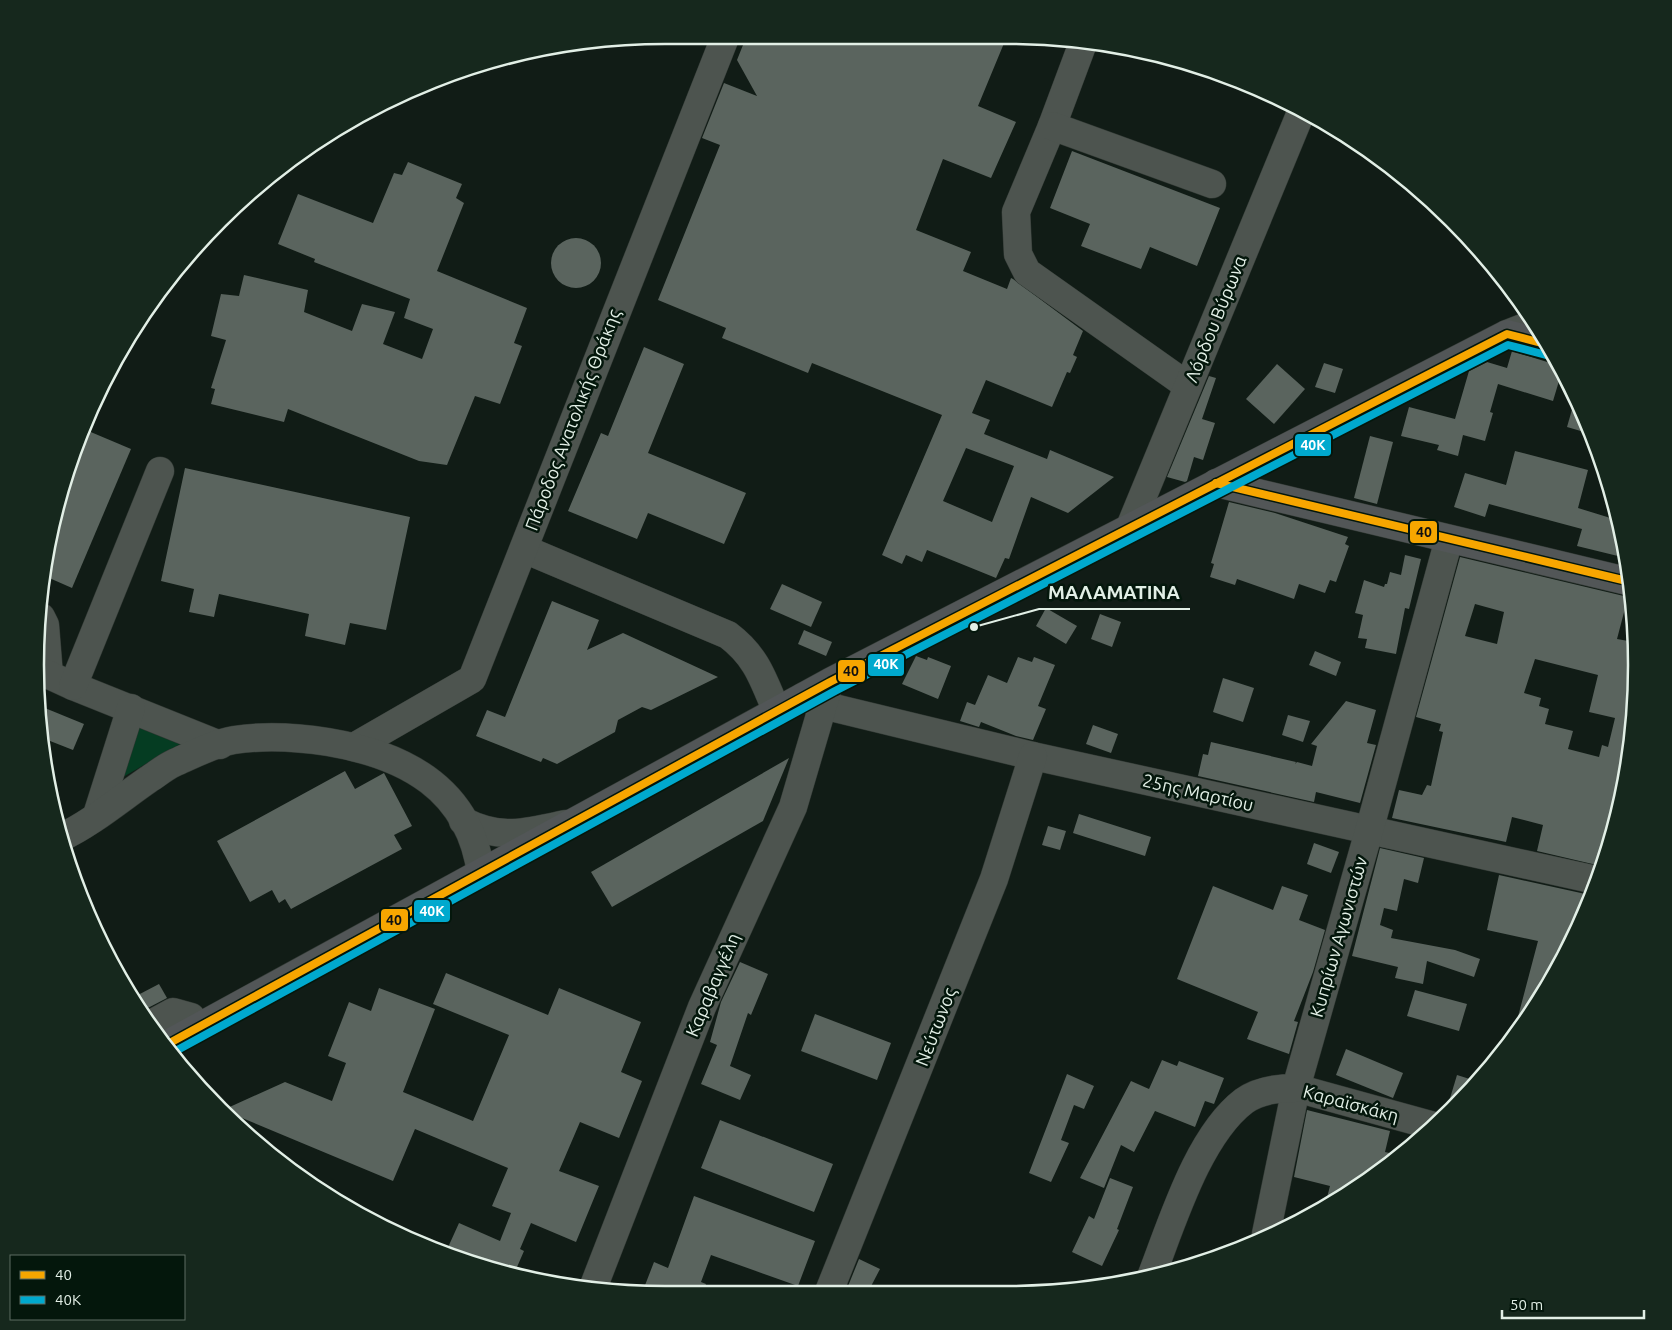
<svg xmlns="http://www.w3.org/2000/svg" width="1672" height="1330" viewBox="0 0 1672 1330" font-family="Ubuntu,sans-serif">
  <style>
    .green { fill: #053c22 }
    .building { fill: #5a645e; fill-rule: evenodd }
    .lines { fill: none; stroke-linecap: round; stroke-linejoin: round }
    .minor-casing { stroke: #303833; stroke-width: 29 }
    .major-casing { stroke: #303833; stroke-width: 29 }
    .minor { stroke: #4d544f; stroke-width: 28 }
    .major { stroke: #525657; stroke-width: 28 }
    .bus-1-casing { stroke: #04170c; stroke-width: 11 }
    .bus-2-casing { stroke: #04170c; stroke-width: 11 }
    .bus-1 { stroke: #f7a600; stroke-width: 8 }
    .bus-2 { stroke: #00a9ce; stroke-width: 8 }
    .labels { text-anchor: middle; stroke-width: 5; stroke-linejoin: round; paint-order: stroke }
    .street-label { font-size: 18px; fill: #e2efe6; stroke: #04170c }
    .rim { fill: none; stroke: #e2efe6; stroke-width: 2.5 }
    .leader { fill: none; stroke: #e2efe6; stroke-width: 2 }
    .callout-dot { fill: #e2efe6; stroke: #04170c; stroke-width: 2 }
    .callout-label { font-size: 19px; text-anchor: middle; font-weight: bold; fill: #e2efe6; stroke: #04170c; stroke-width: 5; stroke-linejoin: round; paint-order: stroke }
    .line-badge { stroke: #04170c; stroke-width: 2 }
    .badge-label { font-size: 14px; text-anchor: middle; font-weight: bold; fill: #fff }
    .pale-badge-label { font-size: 14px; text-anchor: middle; font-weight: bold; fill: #111 }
  </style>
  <rect width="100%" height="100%" fill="#111c16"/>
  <!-- green -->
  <path class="green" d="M139,725l48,15 -69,40z"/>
  <!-- building -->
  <g class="building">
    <path d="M747,35l260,1 -29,70 38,16 -25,56 -48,-19 -27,71 55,22 -8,19 44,18 4,-11 2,1 70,52 -10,24 4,2 -7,16 -3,-1 -15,35 -66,-27 -14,33 18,7 -6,14 63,25 3,-9 64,27 -46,36 -37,-16 -22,62 -4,-1 -9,20 -69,-28 -5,12 -16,-7 -4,9 -20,-9 60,-140 -130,-52 -4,10 -86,-35 4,-10 -68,-28 62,-155 -18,-7 22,-55 33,13 -20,-36zM966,448l48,18 -22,56 -49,-21z"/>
    <path d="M1072,151l148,57 -23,58 -47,-19 -9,22 -60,-23 9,-22 -40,-16z"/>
    <path d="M408,162l54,22 -6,14 8,5 -27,68 90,37 -13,35 8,3 -22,58 -25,-8 -28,69 -28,-4 -131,-52 -4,13 -73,-18 4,-15 -4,-1 15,-48 -15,-4 10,-42 18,2 5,-21 64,15 -4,22 48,19 10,-27 33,8 -12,32 39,15 11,-30 -29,-11 6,-19 -96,-37 1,-3 -37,-15 20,-50 75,29 21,-50 8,2z"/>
    <circle cx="576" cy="263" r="25"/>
    <path d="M644,347l40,17 -36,89 98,40 -22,51 -76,-31 -11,26 -69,-28 33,-78 7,3z"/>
    <path d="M1512,351l48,15 2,5 -9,30 -55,-17 -8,28 3,1 -8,28 -22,-6 -5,21 -21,-6 2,-5 -38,-9 8,-29 46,12 14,-48 18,-9 20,6z"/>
    <path d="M1324,363l19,6 -8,24 -20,-6z"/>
    <path d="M1277,364l28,25 -31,35 -28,-25z"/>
    <path d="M1209,376l7,2 -14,41 13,4 -12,37 -9,-3 -7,24 -2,1 -18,-5z"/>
    <path d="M1575,399l9,19 7,16 -24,-7z"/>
    <path d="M86,430l45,19 -59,139 -25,-11 10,-75z"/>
    <path d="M1370,436l23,6 -16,62 -23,-6z"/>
    <path d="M1515,451l73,19 -10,38 39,12 9,38 -49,-12 5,-17 -93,-25 -4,13 -31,-10 11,-34 41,12z"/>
    <path d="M185,468l225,49 -24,113 -36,-7 -5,22 -40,-9 4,-22 -90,-20 -5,23 -25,-5 5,-23 -33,-8z"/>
    <path d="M1229,502l46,11 73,24 -3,7 4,2 -13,36 -6,-2 -5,13 -26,-9 -5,15 -57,-20 -2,6 -25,-8 4,-13 -3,-1z"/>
    <path d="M1405,555l16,4 -12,50 -4,-1 -9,46 -31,-6 2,-9 -9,-1 5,-23 -8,-2 9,-33 20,7 1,-3h2l3,-12 11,3z"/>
    <path d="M1460,557l168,40 -11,42 17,3 2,64 -21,123 -14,37 -64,-15 6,-26 -31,-8 -6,25 -114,-24 7,-28 23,5 5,-10 4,1 12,-54 -4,-1 2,-7 -25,-7zM1475,604l29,8 -7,32 -32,-8zM1535,659l63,16 -9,37 26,6 -7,29 -6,-2 -3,12 -31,-8 5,-18 -28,-7 4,-15 -10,-3 2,-8 -17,-5z"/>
    <path d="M782,584l40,18 -11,25 -41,-18z"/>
    <path d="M552,601l47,19 -12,30 36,-17 95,44 -67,33 -9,-3 -24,13 -3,12 -58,32 -14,-6 -2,4 -65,-26 11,-26 18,7z"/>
    <path d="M1046,608l31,18 -11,18 -30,-18z"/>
    <path d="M1100,614l21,8 -9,25 -21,-8z"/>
    <path d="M804,630l28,12 -6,14 -28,-12z"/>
    <path d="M1315,651l26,11 -5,14 -27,-11z"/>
    <path d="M916,656l11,4 1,-3 23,9 -13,33 -36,-15z"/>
    <path d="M1018,657l14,5 2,-5 21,8 -17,41 8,3 -13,31 -17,-4 -35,-14 -2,5 -19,-6 7,-19 8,3 13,-30 19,8z"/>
    <path d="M1223,678l31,10 -11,34 -30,-10z"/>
    <path d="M1346,701l30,9 -9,33 9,2 -16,58 -44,-11 -2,10 -116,-26 5,-22 5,1 3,-13 85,20 -1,2 2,-2 15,4 5,-20 -6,-2z"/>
    <path d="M40,706l44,18 -11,26 -28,-11z"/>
    <path d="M1288,715l22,6 -7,21 -21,-7z"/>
    <path d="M1093,725l25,9 -7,19 -25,-9z"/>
    <path d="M789,758l-26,63 -151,86 -21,-35z"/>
    <path d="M345,771l10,18 29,-16 28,53 -18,9 8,14 -111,60 -6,-10 -6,4 -7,-13 -22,12 -33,-61z"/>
    <path d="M1079,814l72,23 -6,19 -72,-23z"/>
    <path d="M1048,826l18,5 -6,19 -18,-5z"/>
    <path d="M1314,843l25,9 -8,21 -24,-9z"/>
    <path d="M1380,848l44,10 -6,25 -14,-4 -7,32 -13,-3 -4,17 13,5 -2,8 64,12 25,9 -6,18 -47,-16 -4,23 -28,-6 3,-11 -46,-11z"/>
    <path d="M1499,875l91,20 -18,49 -53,85 -4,-1 23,-87 -51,-11z"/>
    <path d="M1213,886l60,24 9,-24 26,9 -9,25 26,10 -12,42 -19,49 4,1 -9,32 -42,-15 11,-27 -81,-33z"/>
    <path d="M740,962l28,12 -17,41 -3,-2 -18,53 21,9 -11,25 -39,-16 16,-39 -7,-3 11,-40z"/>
    <path d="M446,973l102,42 11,-27 82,34 -20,50 21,9 -23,57 -39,-16 -21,49 40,15 -23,56 -45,-19 -11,26 4,2 -10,23 -69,-20 14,-31 41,18 11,-28 -19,-7 16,-38 -93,-39 -22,52 -170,-71 62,-28 47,19 14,-38 -18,-7 21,-54 22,9 8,-23 56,21 -32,83 70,29 36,-86 -76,-31z"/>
    <path d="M159,984l8,14 -23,12 -8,-14z"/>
    <path d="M1415,990l52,14 -8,27 -52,-15z"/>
    <path d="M815,1014l76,29 -14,37 -76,-29z"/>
    <path d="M1346,1049l57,24 -10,25 -57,-23z"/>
    <path d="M1162,1060l15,6 2,-5 45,17 -10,26 -9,-3 -10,26 -40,-16 -21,41 -13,-7 -17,43 -24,-10 51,-97 18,8z"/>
    <path d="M1067,1074l27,12 -10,23 -10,-4 -13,35 8,3 -18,39 -22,-9z"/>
    <path d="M1457,1075l19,6 -31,34z"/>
    <path d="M1307,1110l83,21 -5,21 14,3 -75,54 6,-23 -36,-9z"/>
    <path d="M720,1120l113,44 -19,48 -113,-44z"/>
    <path d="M1110,1178l23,9 -16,42 2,1 -17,36 -30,-14 17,-36 5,3z"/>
    <path d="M694,1196l121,45 -17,45 -87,-31 -10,27 5,2 -4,11 -60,-2 12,-31 14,6z"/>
    <path d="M859,1259l21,10 -13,25h-13l-8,-3z"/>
  </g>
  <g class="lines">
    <!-- minor casing -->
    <g class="minor-casing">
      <g id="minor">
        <path d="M1083,43l-31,83 -36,86 2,42 9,18 161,114"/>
        <path d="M1052,126l160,58"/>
        <path d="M1507,334l28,-11"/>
        <path d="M1130,527l172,-417"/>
        <path d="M524,549l204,86c29,22 35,44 49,77"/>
        <path d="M41,617l4,8 4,50"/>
        <path d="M36,671l13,4 24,11 147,59"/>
        <path d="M73,686l87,-215"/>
        <path d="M803,697l19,8 211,51 563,124"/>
        <path d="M354,747l118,-68 254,-644"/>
        <path d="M97,815l34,-107"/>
        <path d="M463,821c39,20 62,11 103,3"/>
        <path d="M60,838c32,-15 60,-39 89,-59 8,-5 16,-12 25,-16 18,-8 41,-20 60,-23 33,-5 62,-3 94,2 78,13 142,47 153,132"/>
        <path d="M151,1024l22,-12 18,5"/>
        <path d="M1266,1234l30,-146 138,38"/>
        <path d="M1151,1277c21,-54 47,-141 93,-176 15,-11 34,-13 52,-13l73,-257 80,-292"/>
        <path d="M593,1288l109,-281 91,-200 35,-119"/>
        <path d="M828,1294l166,-415 39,-123"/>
      </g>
    </g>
    <!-- major casing -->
    <g class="major-casing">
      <g id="major">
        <path d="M1216,483l415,99"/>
        <path d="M166,1045l664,-363 677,-348 42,11"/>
      </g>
    </g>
    <!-- minor -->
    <use href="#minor" class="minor"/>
    <!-- major -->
    <use href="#major" class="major"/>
    <!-- bus-1 casing -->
    <g class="bus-1-casing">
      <g id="bus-1">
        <path d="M1216,483l415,99"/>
        <path d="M166,1045l664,-363 677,-348 42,11"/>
      </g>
    </g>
    <!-- bus-2 casing -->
    <g class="bus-2-casing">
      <path id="bus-2" d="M172,1053l663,-362 673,-346 38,10"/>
    </g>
    <!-- bus-1 -->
    <use href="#bus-1" class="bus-1"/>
    <!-- bus-2 -->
    <use href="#bus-2" class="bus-2"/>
  </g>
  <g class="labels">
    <!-- street labels -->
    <g class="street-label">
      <text transform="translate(1216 319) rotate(-68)" y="6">Λόρδου Βύρωνα</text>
      <text transform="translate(573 420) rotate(-69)" y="6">Πάροδος Ανατολικής Θράκης</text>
      <text transform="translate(1198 793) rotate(13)" y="6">25ης Μαρτίου</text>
      <text transform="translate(1339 937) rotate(-74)" y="6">Κυπρίων Αγωνιστών</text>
      <text transform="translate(713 985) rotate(-67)" y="6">Καραβαγγέλη</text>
      <text transform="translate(936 1027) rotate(-69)" y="6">Νεύτωνος</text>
      <text transform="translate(1351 1104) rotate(15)" y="6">Καραϊσκάκη</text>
    </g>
  </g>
  <!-- crop -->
  <path d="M0 0H1672V1330H0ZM665 44H1007A621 621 0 0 1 1628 665V665A621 621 0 0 1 1007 1286H665A621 621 0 0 1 44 665V665A621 621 0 0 1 665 44Z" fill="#16281d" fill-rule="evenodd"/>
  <path class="rim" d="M665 44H1007A621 621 0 0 1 1628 665V665A621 621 0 0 1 1007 1286H665A621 621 0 0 1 44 665V665A621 621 0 0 1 665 44Z"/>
  <!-- callouts -->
  <path class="leader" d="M974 627L1039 609H1190"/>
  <circle class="callout-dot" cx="974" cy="627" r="5"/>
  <g class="callout-label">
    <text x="1114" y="599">ΜΑΛΑΜΑΤΙΝΑ</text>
  </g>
  <g class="line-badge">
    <rect x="1294" y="433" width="38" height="24" rx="5" fill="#00a9ce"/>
    <rect x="1409" y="520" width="29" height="24" rx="5" fill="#f7a600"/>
    <rect x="867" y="653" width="38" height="24" rx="5" fill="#00a9ce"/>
    <rect x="837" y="659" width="29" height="24" rx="5" fill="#f7a600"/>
    <rect x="413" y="899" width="38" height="24" rx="5" fill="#00a9ce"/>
    <rect x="380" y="908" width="29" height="24" rx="5" fill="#f7a600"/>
  </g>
  <g class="badge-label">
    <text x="1313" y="450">40Κ</text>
    <text x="886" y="669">40Κ</text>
    <text x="432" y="916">40Κ</text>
  </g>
  <g class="pale-badge-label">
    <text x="1424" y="537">40</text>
    <text x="851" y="676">40</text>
    <text x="394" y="925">40</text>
  </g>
  <!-- legend -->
  <rect x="10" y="1255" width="175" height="65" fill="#04170c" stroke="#5d6d63"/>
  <rect x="20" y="1271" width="25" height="8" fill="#f7a600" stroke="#5d6d63"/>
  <text x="55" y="1280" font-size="15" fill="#e2efe6">40</text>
  <rect x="20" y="1296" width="25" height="8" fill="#00a9ce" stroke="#5d6d63"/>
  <text x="55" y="1305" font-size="15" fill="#e2efe6">40Κ</text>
  <!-- scale -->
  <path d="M1502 1310v8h142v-8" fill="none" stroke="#e2efe6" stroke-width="2.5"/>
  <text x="1510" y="1310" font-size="15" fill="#e2efe6" stroke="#04170c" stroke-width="4" paint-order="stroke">50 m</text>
</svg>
